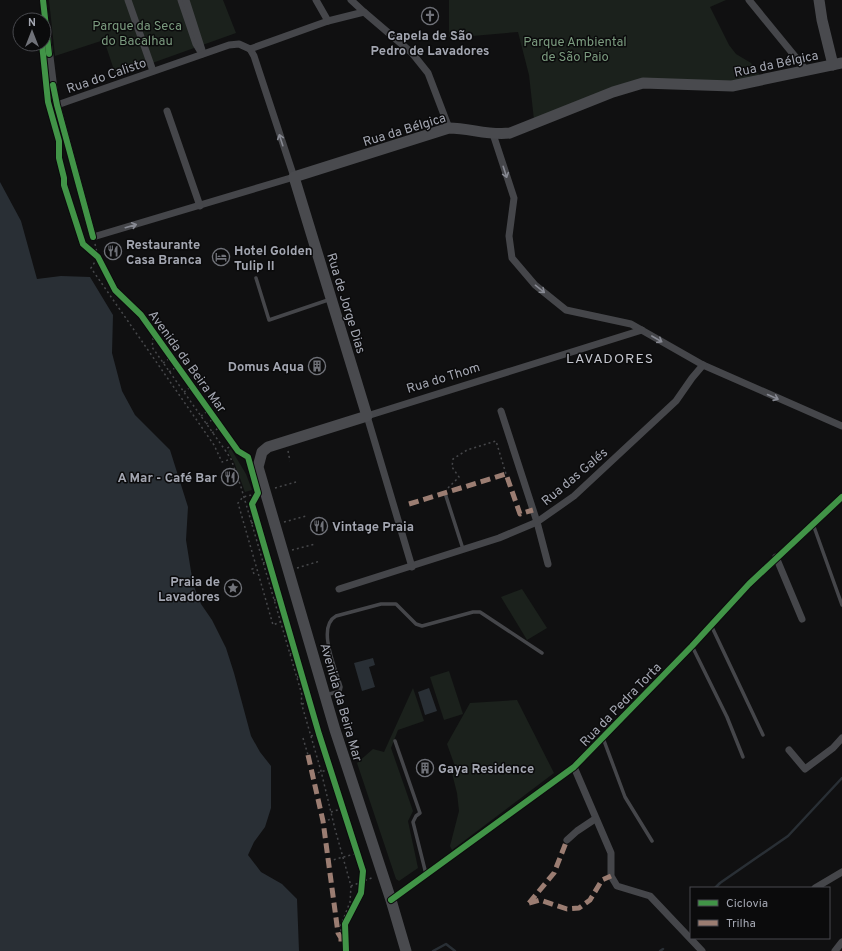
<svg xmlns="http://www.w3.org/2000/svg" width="842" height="951" viewBox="0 0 842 951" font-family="Overpass,sans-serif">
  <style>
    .green { fill: #1b211c }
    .water { fill: #292f35 }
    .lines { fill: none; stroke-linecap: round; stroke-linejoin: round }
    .stream { stroke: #292f35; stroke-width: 2.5 }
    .path { stroke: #47484b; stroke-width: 1.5; stroke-dasharray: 2 3; stroke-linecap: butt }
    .lane { stroke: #45464a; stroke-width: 3.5 }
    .street { stroke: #45464a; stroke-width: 7 }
    .secondary { stroke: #494a4e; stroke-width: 11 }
    .quiet { stroke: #9b7d72; stroke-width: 5; stroke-dasharray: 10 5; stroke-linecap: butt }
    .cycleway-casing { stroke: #0b0b0c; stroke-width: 8 }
    .cycleway { stroke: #419447; stroke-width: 6 }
    .oneway { stroke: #878992 }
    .labels { text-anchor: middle; stroke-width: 3; stroke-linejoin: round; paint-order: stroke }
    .park-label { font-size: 13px; fill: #7b9b7f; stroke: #0b0b0c }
    .poi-label { font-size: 13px; font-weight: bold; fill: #a3a6b1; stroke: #0b0b0c; text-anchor: start }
    .street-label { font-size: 13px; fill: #a3a6b1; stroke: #0b0b0c }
    .neighbourhood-label { font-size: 14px; letter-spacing: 1px; fill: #c3c5cd; stroke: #0b0b0c }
  </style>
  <rect width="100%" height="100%" fill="#101011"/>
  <!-- green -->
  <g class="green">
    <path d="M49,0h174l13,33 -120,43 -12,-36 -49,16z"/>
    <path d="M449,0h277l-16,7 19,38 7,9 15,9 10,14 -38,7 -59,-3 -130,39 -5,-45 -11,-43 -69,6z"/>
    <path d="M231,449l15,25 6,16 -7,2 -11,-30 -6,-11z"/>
    <path d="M522,589l25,39 -20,12 -26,-43z"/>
    <path d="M449,671l14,43 -19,6 -14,-43z"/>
    <path d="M413,688l11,33 -26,9 -7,18 22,63 -5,10 10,47 -19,13 -3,-2 -39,-116 16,-14 11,3z"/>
    <path d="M517,700l37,73 -102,77 -2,-4 9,-35 -2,-18 -5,-20 5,-1 -10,-28 23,-41z"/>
  </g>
  <!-- water -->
  <g class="water">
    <path d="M0,182l21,39 16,58 24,-3 29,1 23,38 -1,38 10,38 13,24 35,35 18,57 -2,33 7,44 8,20 11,16 14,28 8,25 17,63 9,16 11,14v42l-6,19 -11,15 -6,13 13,17 21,12 15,15 2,52h-299z"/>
    <path d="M373,658l2,7 -6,2 6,20 -13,4 -8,-28z"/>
    <path d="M429,688l8,23 -12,4 -7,-23z"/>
  </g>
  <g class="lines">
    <!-- stream -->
    <g class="stream">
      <path d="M715,888l5,-5 68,-47 54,-58"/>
      <path d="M433,951l13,-7 9,7"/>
      <path d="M660,951l3,-2"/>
    </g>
    <!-- path -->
    <g class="path">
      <path d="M95,244l3,13 -7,11 123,177 8,17 9,-3"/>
      <path d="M154,333l-2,14 73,103"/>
      <path d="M163,363l9,-6"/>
      <path d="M169,372l9,-6"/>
      <path d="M184,392l8,-6"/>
      <path d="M201,416l8,-6"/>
      <path d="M206,424l9,-6"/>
      <path d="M212,433l9,-7"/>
      <path d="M233,444l-8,6 6,9 10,28 61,208 -1,7 20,69 14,58 16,57 -1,16 -9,23v13"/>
      <path d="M288,451l2,10"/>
      <path d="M275,488l21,-6"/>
      <path d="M448,488l11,-11 -7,-10 1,-8 14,-9 29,-9 10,33"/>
      <path d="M256,494l-13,3 -5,6 35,122 7,-3"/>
      <path d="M284,522l22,-6"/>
      <path d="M251,523l6,-1"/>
      <path d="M292,550l23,-6"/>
      <path d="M263,563l6,-2"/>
      <path d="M297,568l23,-7"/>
      <path d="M254,574l-2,-5 4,-1"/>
      <path d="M274,600l6,-1"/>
      <path d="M290,654l6,-2"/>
      <path d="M297,677l6,-1"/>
      <path d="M302,704l9,-2"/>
      <path d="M311,736l14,-4"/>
      <path d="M303,738l5,17"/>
      <path d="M313,774l18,-5"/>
      <path d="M331,812l13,-4"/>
      <path d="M323,821l9,-2"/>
      <path d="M329,861l29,-8"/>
      <path d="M351,886l23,-9"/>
    </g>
    <!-- lane -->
    <g class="lane">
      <path d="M256,278l13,42 62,-21"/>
      <path d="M445,493l18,56"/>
      <path d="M813,524l29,81"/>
      <path d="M711,625l52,110"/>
      <path d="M692,646l35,71 16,40"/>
      <path d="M326,695l14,-4 1,-4c-5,-18 -25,-60 -5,-71l45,-12h15l20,20 6,2 51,-14h7l62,41"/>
      <path d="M603,738l22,59 27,44"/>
      <path d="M395,741l25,72 -4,3 -3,6 13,52"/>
    </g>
    <!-- street -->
    <g class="street">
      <path d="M43,0l12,97 38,140 201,-60 -40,-121 -4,-7"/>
      <path d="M128,0l25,71"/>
      <path d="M181,0l15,44 6,10"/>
      <path d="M186,0l16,50"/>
      <path d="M316,0l12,21"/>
      <path d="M351,0l13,12"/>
      <path d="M749,0l58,71"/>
      <path d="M57,105l172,-60 10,-1 11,5 78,-28 36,-9 48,41 16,20 21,55"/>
      <path d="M167,111l33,95"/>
      <path d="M493,134l21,64 -5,38 3,22 23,27 31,25 65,14 72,41 139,61"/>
      <path d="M501,411l36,111 11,42"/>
      <path d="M776,557l26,62"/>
      <path d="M412,567l-45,-151 275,-86"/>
      <path d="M339,589l160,-51 38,-16 37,-26 102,-95 16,-23 11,-13"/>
      <path d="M789,750l16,19 28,-21 9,-10"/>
      <path d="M574,767l37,86v23l6,10 33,10 52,55"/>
      <path d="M567,840l10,-9 18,-12"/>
      <path d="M815,888l27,-16"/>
      <path d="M391,900l183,-133 118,-121 57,-62 93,-87"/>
      <path d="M835,951l7,-9"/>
    </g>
    <!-- secondary -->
    <g class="secondary">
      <path d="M819,0l3,20 11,45"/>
      <path d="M406,951l-15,-51 -56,-170 -77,-263 4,-15 6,-5 99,-31 -73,-239 155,-49c21,0 40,8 61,5l103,-41 30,-9 89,3 110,-23"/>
    </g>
    <!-- quiet -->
    <g class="quiet">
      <path d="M409,504l97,-30 14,40 13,-4"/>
      <path d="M308,755l15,66 15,112 3,5v7"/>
      <path d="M529,903l11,-3 27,9 12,-1 11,-8 12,-20 9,-4"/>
      <path d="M529,903l25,-30 13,-33"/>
    </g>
    <!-- cycleway casing -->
    <g class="cycleway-casing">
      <g id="cycleway">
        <path d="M43,0l6,54"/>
        <path d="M42,44l6,58 11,39v17l5,20v7l19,59 15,13 17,33 26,25 97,136 10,6 10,36 -6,11 67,230 44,137 -2,22 -16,31 1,27"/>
        <path d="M53,85l4,20 36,132"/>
        <path d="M391,900l183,-133 118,-121 57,-62 93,-87"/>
      </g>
    </g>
    <!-- cycleway -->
    <use href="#cycleway" class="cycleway"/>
  </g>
  <!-- one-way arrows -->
  <defs><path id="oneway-shaft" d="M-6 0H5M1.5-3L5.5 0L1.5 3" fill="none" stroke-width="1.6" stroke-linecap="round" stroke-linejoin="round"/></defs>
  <g class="oneway">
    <use href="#oneway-shaft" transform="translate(281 140) rotate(-108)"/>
    <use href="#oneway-shaft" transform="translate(505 172) rotate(72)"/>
    <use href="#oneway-shaft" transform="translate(131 226) rotate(-16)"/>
    <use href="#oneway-shaft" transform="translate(540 289) rotate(39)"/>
    <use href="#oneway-shaft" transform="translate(657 339) rotate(30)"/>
    <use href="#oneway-shaft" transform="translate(773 397) rotate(24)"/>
  </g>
  <!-- icons -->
  <defs>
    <g id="church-ring" transform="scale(0.9)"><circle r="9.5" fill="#0b0b0c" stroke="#707279" stroke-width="1.5"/><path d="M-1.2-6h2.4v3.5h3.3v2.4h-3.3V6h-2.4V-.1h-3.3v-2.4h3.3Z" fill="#707279"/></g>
    <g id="restaurant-ring" transform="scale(0.9)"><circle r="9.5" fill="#0b0b0c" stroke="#707279" stroke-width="1.5"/><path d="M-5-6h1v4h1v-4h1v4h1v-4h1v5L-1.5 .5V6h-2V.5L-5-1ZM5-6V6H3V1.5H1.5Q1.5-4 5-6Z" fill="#707279"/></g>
    <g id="hotel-ring" transform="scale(0.9)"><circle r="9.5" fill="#0b0b0c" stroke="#707279" stroke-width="1.5"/><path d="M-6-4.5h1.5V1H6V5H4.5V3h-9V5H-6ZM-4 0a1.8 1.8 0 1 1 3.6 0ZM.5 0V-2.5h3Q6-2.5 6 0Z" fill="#707279"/></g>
    <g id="building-ring" transform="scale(0.9)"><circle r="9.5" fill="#0b0b0c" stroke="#707279" stroke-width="1.5"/><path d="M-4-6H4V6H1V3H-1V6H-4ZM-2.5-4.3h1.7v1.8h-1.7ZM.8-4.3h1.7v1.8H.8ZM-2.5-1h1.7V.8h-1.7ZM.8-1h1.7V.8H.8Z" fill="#707279"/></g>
    <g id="sight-ring" transform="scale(0.9)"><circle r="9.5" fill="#0b0b0c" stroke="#707279" stroke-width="1.5"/><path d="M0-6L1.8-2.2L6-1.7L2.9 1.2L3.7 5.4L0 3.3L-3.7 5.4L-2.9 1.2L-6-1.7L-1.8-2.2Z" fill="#707279"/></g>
  </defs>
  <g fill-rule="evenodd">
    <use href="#church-ring" x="430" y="16"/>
    <use href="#restaurant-ring" x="113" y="251"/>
    <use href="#hotel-ring" x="221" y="257"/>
    <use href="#building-ring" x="317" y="366"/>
    <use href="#restaurant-ring" x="230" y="477"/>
    <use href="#restaurant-ring" x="319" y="526"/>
    <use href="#sight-ring" x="233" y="588"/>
    <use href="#building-ring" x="425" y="768"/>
  </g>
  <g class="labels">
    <!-- park labels -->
    <g class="park-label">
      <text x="137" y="30">Parque da Seca<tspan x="137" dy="15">do Bacalhau</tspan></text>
      <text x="575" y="46">Parque Ambiental<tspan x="575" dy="15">de São Paio</tspan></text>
    </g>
    <!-- poi labels -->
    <g class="poi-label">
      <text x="430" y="40" text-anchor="middle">Capela de São<tspan x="430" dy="15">Pedro de Lavadores</tspan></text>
      <text x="126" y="249">Restaurante<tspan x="126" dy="15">Casa Branca</tspan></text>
      <text x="234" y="255">Hotel Golden<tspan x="234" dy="15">Tulip II</tspan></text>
      <text x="304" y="371" text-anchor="end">Domus Aqua</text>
      <text x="217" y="482" text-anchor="end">A Mar - Café Bar</text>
      <text x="332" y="531">Vintage Praia</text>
      <text x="220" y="586" text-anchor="end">Praia de<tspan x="220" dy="15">Lavadores</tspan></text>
      <text x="438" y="773">Gaya Residence</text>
    </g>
    <!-- street labels -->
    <g class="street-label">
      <text transform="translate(776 63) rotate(-12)" y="5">Rua da Bélgica</text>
      <text transform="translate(106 75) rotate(-19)" y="5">Rua do Calisto</text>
      <text transform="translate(404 129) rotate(-17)" y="5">Rua da Bélgica</text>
      <text transform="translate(347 303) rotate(73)" y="5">Rua de Jorge Dias</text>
      <text transform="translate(188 361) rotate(54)" y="5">Avenida da Beira Mar</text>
      <text transform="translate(443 377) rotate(-17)" y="5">Rua do Thom</text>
      <text transform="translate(574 476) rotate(-40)" y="5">Rua das Galés</text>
      <text transform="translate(342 702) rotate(74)" y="5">Avenida da Beira Mar</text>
      <text transform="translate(620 704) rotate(-46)" y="5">Rua da Pedra Torta</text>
    </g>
    <!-- neighbourhood labels -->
    <g class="neighbourhood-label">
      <text x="610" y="363">LAVADORES</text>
    </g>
  </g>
  <!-- legend -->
  <rect x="690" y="887" width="140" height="52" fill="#0b0b0c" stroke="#48494e"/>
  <rect x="698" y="900" width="20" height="6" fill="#419447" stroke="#48494e"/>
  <text x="726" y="907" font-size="12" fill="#a3a6b1">Ciclovia</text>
  <rect x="698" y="920" width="20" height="6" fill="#9b7d72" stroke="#48494e"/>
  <text x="726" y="927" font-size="12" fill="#a3a6b1">Trilha</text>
  <!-- north arrow -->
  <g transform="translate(32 32)"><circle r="19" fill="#0b0b0c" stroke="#48494e"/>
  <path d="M0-3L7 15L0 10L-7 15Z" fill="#707279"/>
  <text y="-6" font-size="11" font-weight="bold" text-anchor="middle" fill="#a3a6b1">N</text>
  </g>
</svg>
